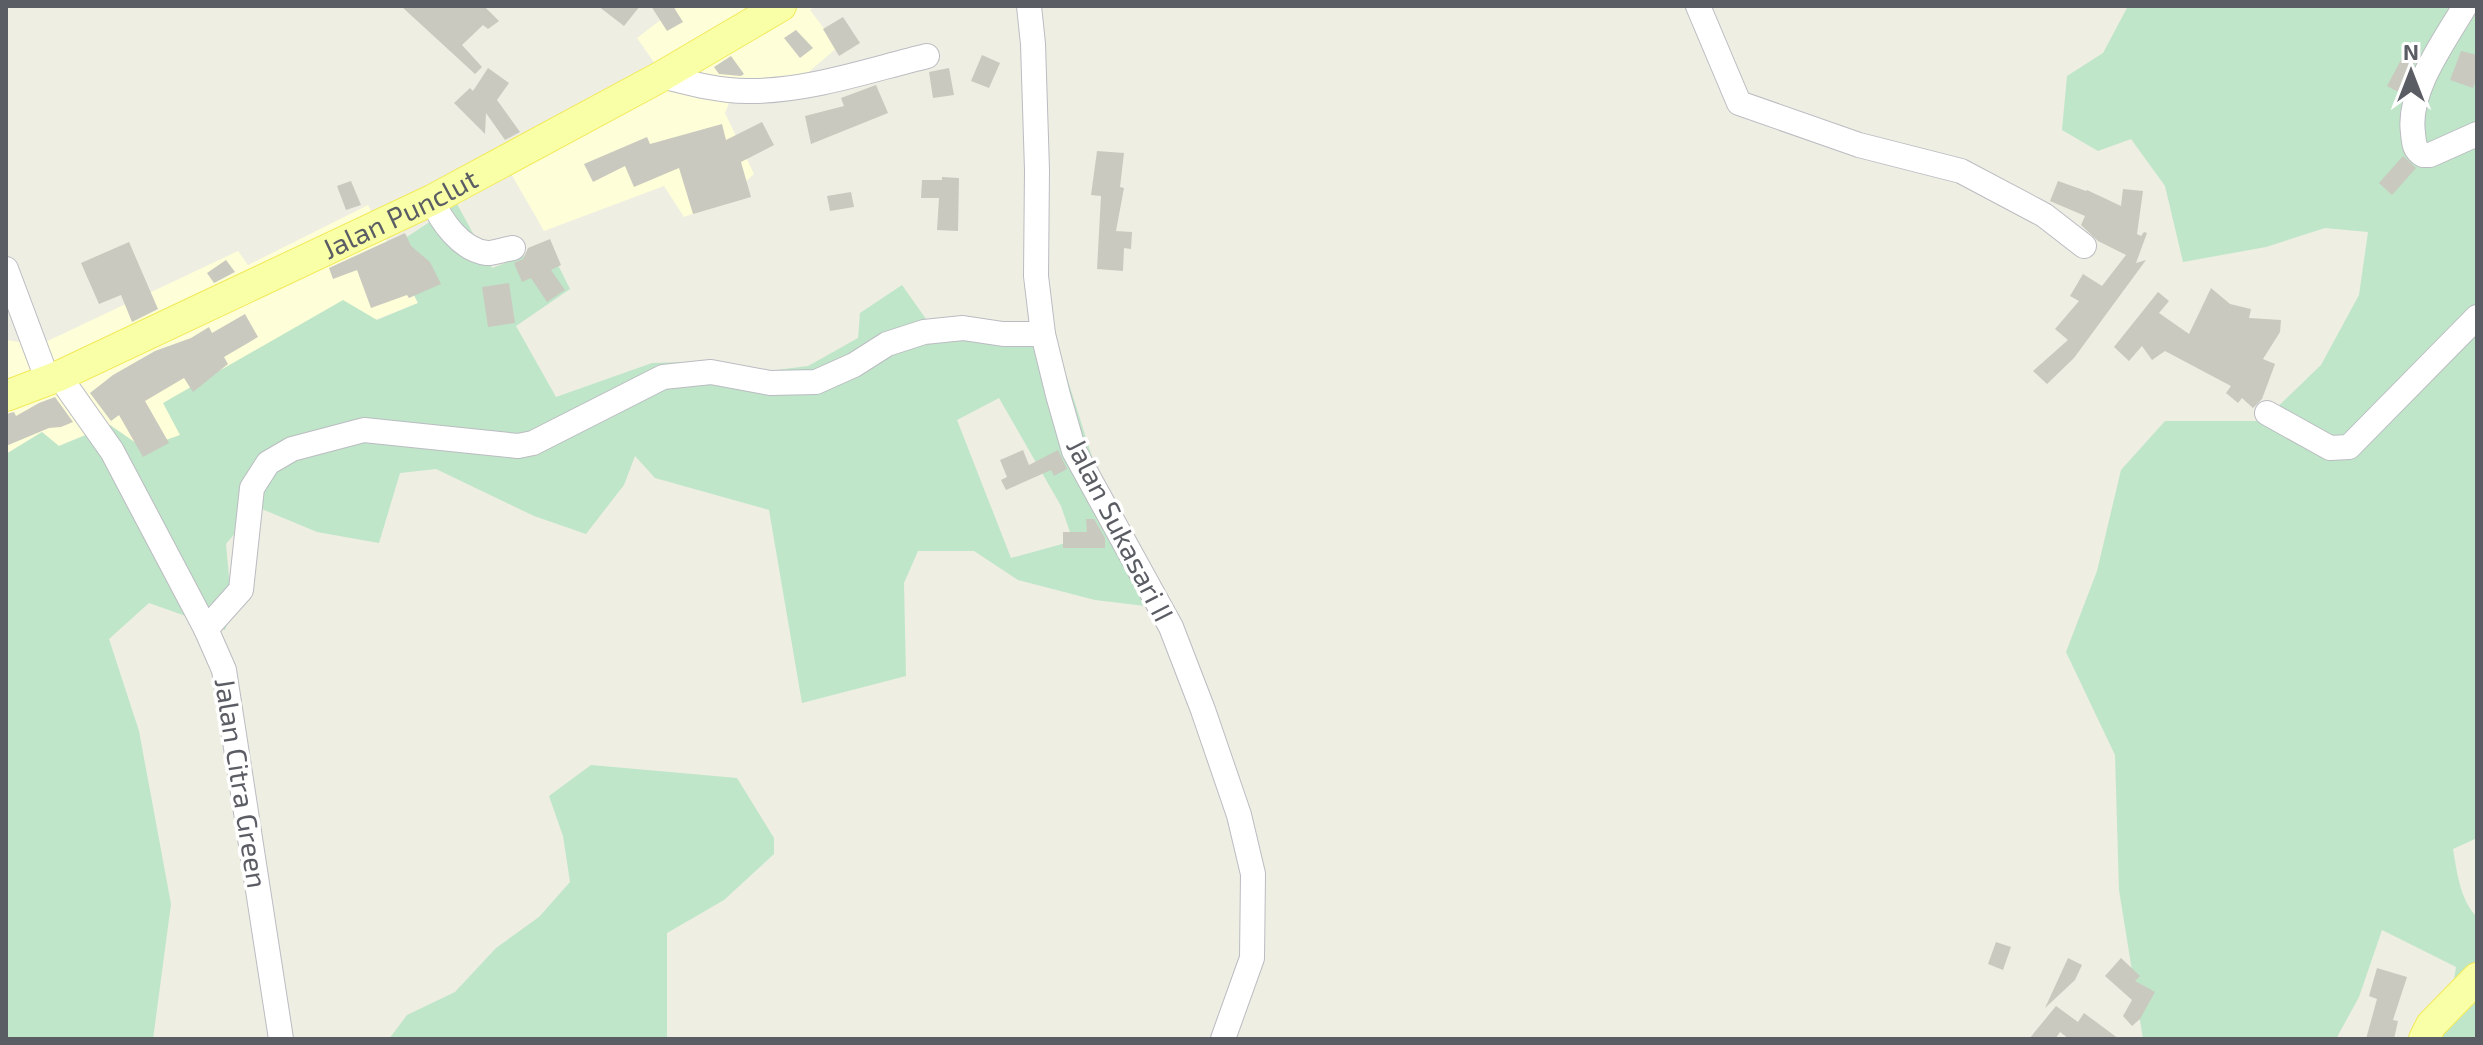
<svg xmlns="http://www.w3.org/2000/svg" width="2483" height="1045" viewBox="0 0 2483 1045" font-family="'Exo 2',sans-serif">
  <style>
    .commercial { fill: #fefed9 }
    .green { fill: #bfe6c8; fill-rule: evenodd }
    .building { fill: #c9c9bf }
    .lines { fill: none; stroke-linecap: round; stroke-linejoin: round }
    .minor-casing { stroke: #bbbcc2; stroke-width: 26 }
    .major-casing { stroke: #f2ea59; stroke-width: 32 }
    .minor { stroke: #fff; stroke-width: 24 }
    .major { stroke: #f9ffa7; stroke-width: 30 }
    .labels { text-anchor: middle; stroke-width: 7; stroke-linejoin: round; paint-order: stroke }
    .street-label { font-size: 28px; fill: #5b5d64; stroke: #fff }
  </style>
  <rect width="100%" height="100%" fill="#eeeee3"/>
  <!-- commercial -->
  <g class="commercial">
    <path d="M679,6h136l-5,4 28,37 -46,39 -62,15 -5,12 29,61 -32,29 -38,14 -20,-31 -120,45 -34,-59 159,-88 -32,-46z"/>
    <path d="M368,205l50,98 -254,100 17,32 -38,13 -33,-23 -52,21 -16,-14 -36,22v-114l33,5 199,-94 10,14z"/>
  </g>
  <!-- green -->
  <g class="green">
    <path d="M2128,6h349v832l-24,11c4,23 7,51 24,68v122h-46l19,-35 6,-37 -74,-37 -23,67 -23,42h-193l-24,-149 -4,-135 -49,-103 31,-81 24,-101 44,-49h98l58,-56 38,-70 9,-63 -43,-4 -59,19 -83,15 -18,-76 -34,-47 -33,12 -36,-21 5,-54 36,-23z"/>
    <path d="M457,204l35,64 57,-21 21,42 -54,37 40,71 96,-34 63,-2 46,11 47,-6 50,-28 2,-25 42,-28 24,34 102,11 29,16 55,174 50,88 -67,-8 -77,-20 -44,-29h-56l-14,32 2,93 -104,27 -33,-193 -114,-32 -20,-22 -11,29 -38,49 -52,-18 -98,-47 -36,4 -21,70 -62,-11 -60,-25 -31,37 6,66 -7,20 -76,-27 -40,36 30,92 32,173 -18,135h-147v-585l36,-22 17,14 51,-21 33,23 37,-13 -17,-32 180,-103 34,20 41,-17 -28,-55zM999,398l62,108 12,35 -62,17 -54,-138z"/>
    <path d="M591,765l146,13 37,60v16l-50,46 -57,33v106h-278l18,-24 48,-23 41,-44 43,-31 31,-35 -7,-46 -14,-40z"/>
  </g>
  <!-- building -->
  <g class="building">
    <path d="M401,6h83l15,15 -11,8 -5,-4 -21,20 20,22 -7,7z"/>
    <path d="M598,6h42l-16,20z"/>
    <path d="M651,6h22l10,16 -16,9z"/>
    <path d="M843,17l17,26 -21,13 -16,-27z"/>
    <path d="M796,30l17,18 -13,10 -16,-20z"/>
    <path d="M2410,43l11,6 -19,45 -15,-8z"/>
    <path d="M2461,51l16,4v22l-4,11 -23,-8z"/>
    <path d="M982,55l18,8 -11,25 -18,-7z"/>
    <path d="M731,56l13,18 -3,2 -22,-2 -5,-7z"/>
    <path d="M488,68l21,15 -12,17 23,32 -15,8 -19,-27 -1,21 -31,-31 16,-15 3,3z"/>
    <path d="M949,68l5,27 -21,3 -4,-26z"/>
    <path d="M876,85l12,28 -77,31 -6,-28 39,-10 -3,-8z"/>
    <path d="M762,122l12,23 -33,17 10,35 -58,17 -14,-46 -45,19 -9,-21 -32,16 -9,-18 63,-27 3,7 72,-20 4,16z"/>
    <path d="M1097,151l27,2 -4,34 4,1 -8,43 16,1 -1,17 -7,-1 -1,23 -26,-2 4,-73 -10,-1z"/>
    <path d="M2403,156l13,12 -24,27 -13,-12z"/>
    <path d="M942,177l17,1 -1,53 -21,-1 2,-32h-18l1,-18h20z"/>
    <path d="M351,181l10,24 -15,5 -9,-24z"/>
    <path d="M2058,181l28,10 1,-1 34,16 2,-17 20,2 -6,43 4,2 3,-4 3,1 -11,30 10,-3 -72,98 -27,26 -14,-13 35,-31 -13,-11 24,-28 -9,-5 13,-22 19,12 24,-31 -28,-14 -17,-16 4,-9 -35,-15z"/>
    <path d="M851,192l3,15 -24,4 -3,-15z"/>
    <path d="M405,233l6,13 19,16 11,22 -32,14 -2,-3 -36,13 -14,-38 -24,9 -4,-11z"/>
    <path d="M550,239l11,26 -10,5 14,20 -18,12 -16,-24 -9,4 -8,-19 9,-4 5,-11z"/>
    <path d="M129,242l29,67 -26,13 -11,-27 -22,9 -18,-41z"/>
    <path d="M226,260l9,12 -21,11 -7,-10z"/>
    <path d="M509,283l6,40 -27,4 -6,-40z"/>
    <path d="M2211,288l19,16 21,5 -2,9 32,2 -1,12 -17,27 12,5 -13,35 -9,9 -11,-10 -4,5 -12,-10 5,-7 -66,-35 -13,9 -10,-14 -13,15 -15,-14 44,-55 11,9 -10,12 30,21z"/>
    <path d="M245,314l13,23 -34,20 4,7 -35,28 -9,-14 -39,23 24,42 -26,14 -24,-42 -8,6 -21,-28 23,-18 42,-24 36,-13 18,-11 3,6z"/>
    <path d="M55,397l18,25 -12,5 -12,1 -43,18v-32l8,-2 2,4 23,-13z"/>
    <path d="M1023,450l6,15 29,-15 9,19 -13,7 -3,-6 -45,20 -5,-10 6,-3 -7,-17z"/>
    <path d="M1086,519h8l11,19v10h-42v-16h24z"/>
    <path d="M1996,942l15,5 -8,23 -15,-6z"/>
    <path d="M2068,958l14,7 -7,15 -30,28z"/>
    <path d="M2121,958l19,18 -5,5 20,11 -15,27 -8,7 -9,-10 9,-16 -27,-24z"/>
    <path d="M2377,968l30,9 -14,43 5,1 -4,18h-28l11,-40 -8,-3z"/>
    <path d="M2056,1006l22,16 6,-9 35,26h-50l-9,-7 -5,7h-26z"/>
  </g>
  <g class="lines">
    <!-- minor casing -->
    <g class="minor-casing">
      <g id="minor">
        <path d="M1029,6l4,38 4,126 -1,106 7,58 15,61 16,56 97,176 32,83 36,105 14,59 -1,84 -29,81"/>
        <path d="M1698,6l41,97 120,42 102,26 83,44 40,31"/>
        <path d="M2465,6c-21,36 -58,85 -52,127 1,10 1,17 10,22h7l47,-21"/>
        <path d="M662,76c28,7 56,15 85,15 60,1 122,-21 180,-35"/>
        <path d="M432,200c9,21 29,50 55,53 8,0 18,-4 26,-5"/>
        <path d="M6,269l42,112"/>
        <path d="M59,376l53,75 94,178 18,41 57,369"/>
        <path d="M2267,413l63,35 19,-1 128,-130"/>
        <path d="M206,629l35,-39 11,-102 16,-25 24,-14 72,-19 154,16 15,-3 130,-66 48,-5 59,11 46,-1 38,-17 33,-21 37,-12 39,-4 40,6h40"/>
      </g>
    </g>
    <!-- major casing -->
    <g class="major-casing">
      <g id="major">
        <path id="s1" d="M6,396l53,-20 373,-176 230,-124 119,-70"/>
        <path d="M2424,1039l7,-14 46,-47"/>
      </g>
    </g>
    <!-- minor -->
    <use href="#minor" class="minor"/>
    <!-- major -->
    <use href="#major" class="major"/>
  </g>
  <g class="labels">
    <!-- street labels -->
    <g class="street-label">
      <text dy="10" stroke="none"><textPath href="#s1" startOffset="434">Jalan Punclut</textPath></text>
      <text transform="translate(1120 530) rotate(63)" y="10">Jalan Sukasari II</text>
      <text transform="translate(241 783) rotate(81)" y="10">Jalan Citra Green</text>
    </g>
  </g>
  <!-- border -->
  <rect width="2483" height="1045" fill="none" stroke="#5b5d64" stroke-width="16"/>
  <!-- north arrow -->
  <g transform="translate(2411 72)" stroke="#ffffff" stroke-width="6" paint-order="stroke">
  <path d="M0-6L14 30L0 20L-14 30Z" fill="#5b5d64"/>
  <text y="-12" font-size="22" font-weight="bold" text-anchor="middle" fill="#5b5d64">N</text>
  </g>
</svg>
